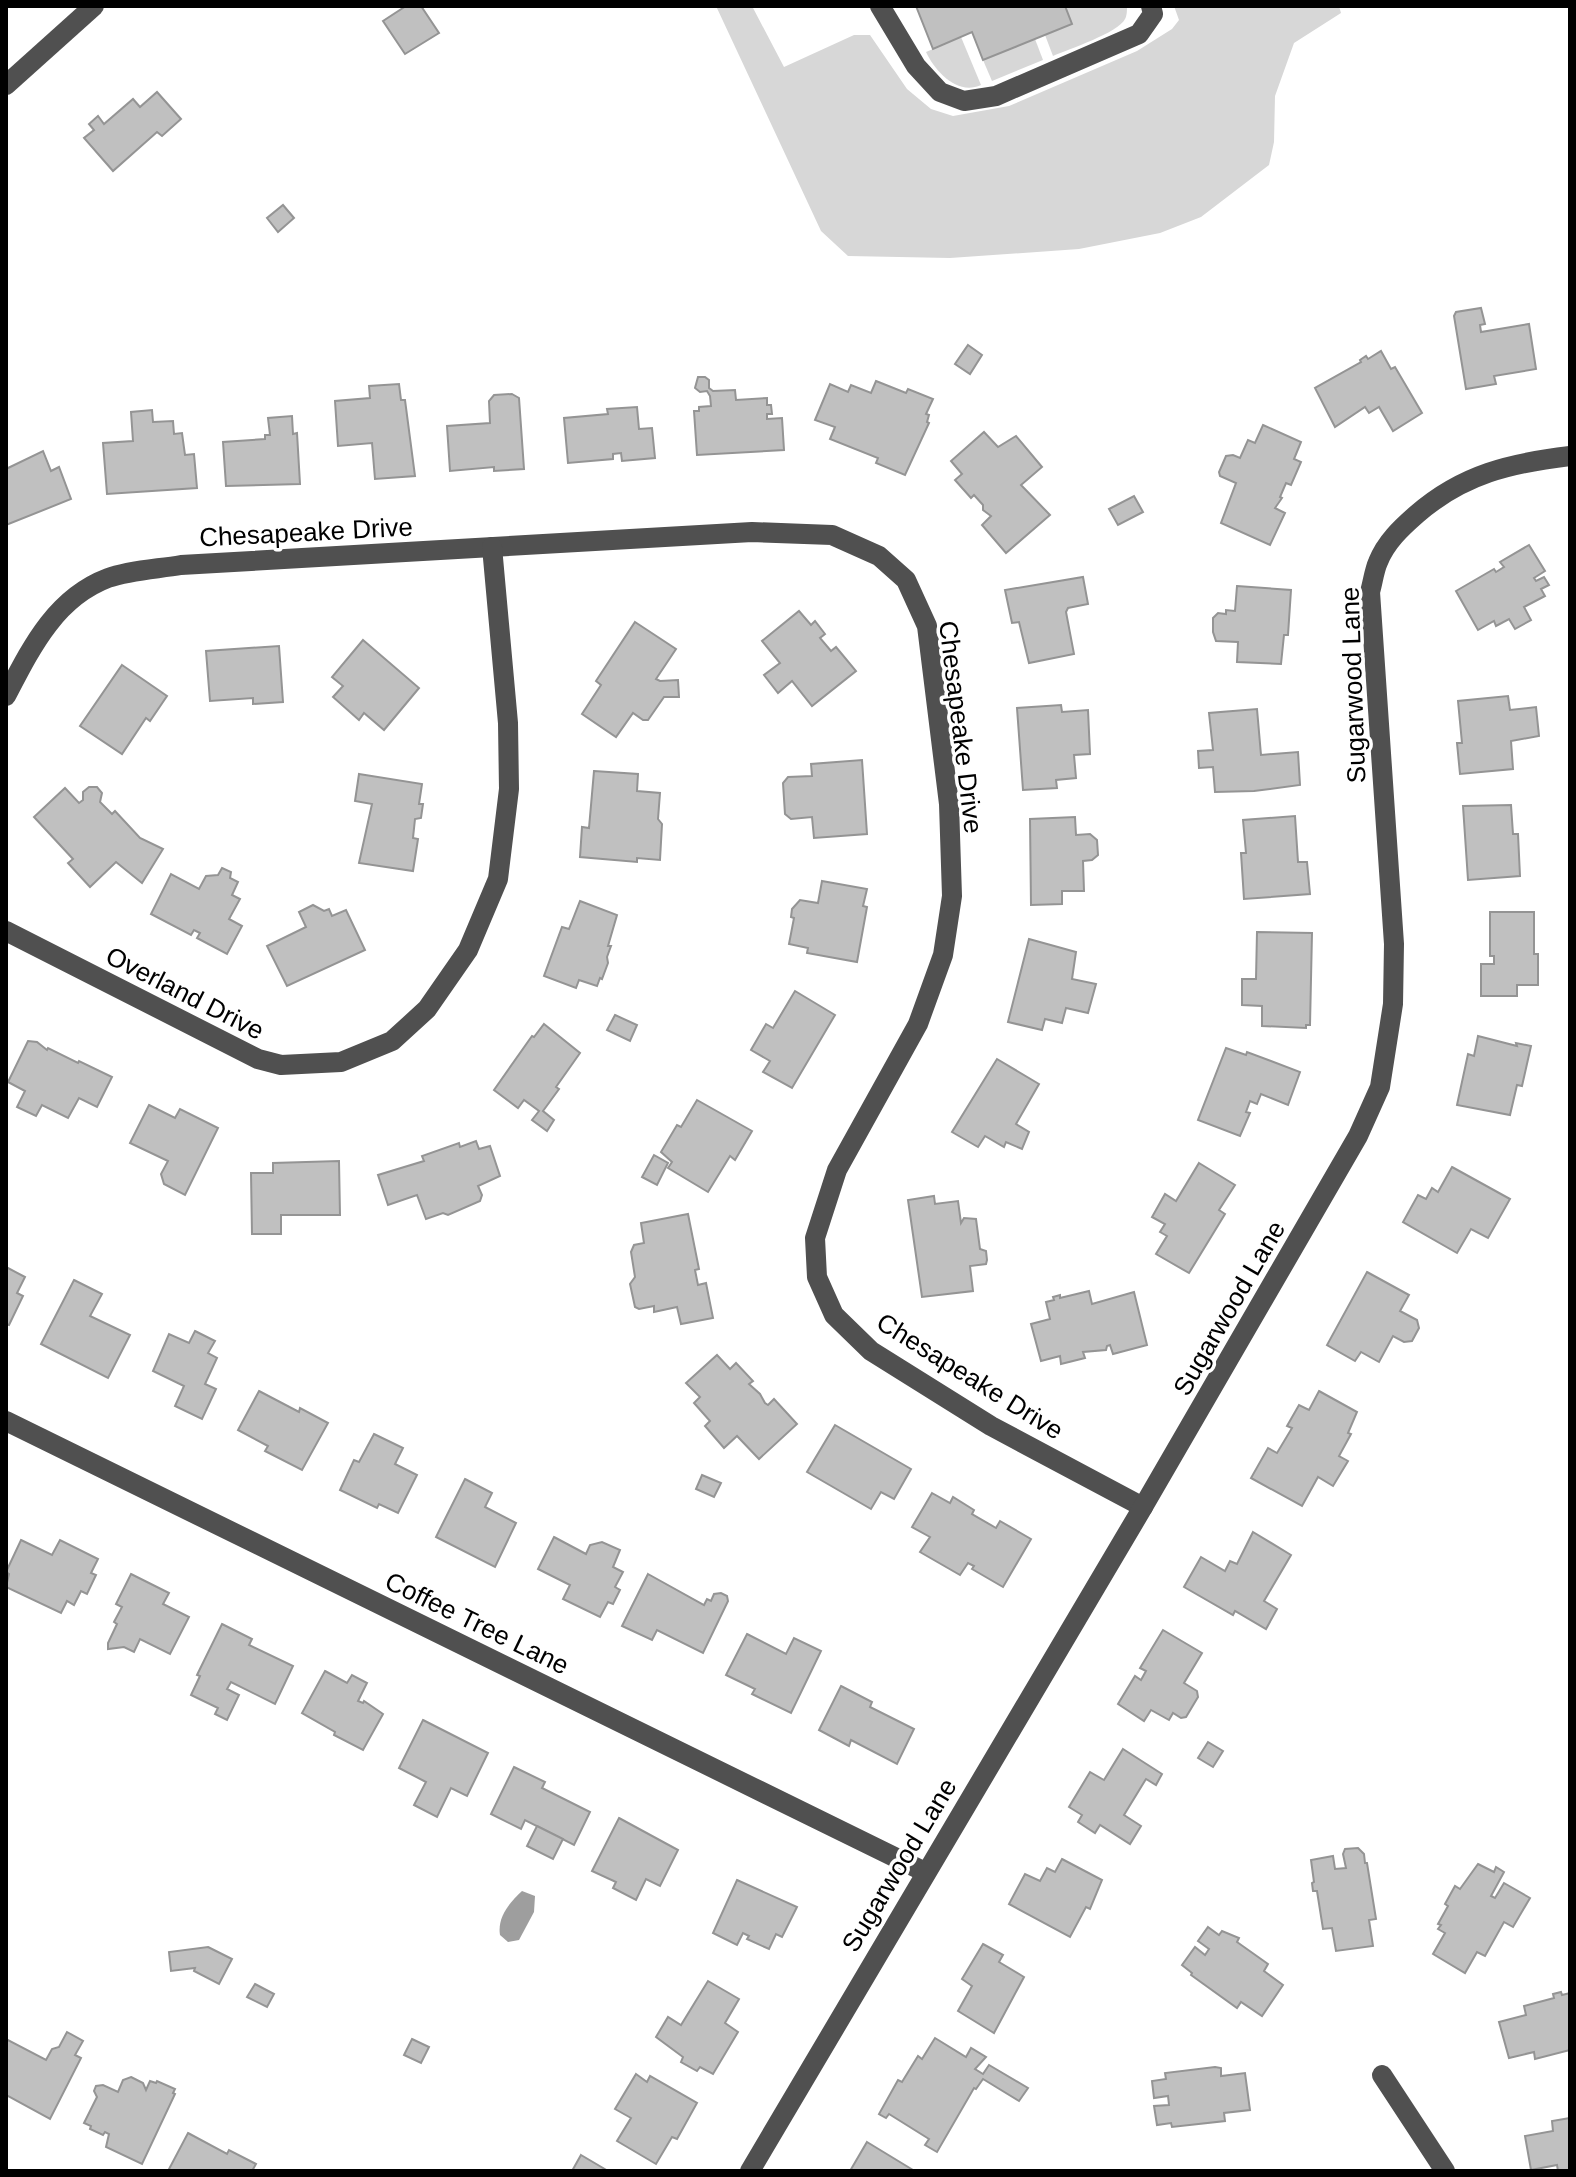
<svg xmlns="http://www.w3.org/2000/svg" width="1576" height="2177" viewBox="0 0 1576 2177" font-family="Helvetica,sans-serif">
  <style>
    .green { fill: #d7d7d7 }
    .water { fill: #9e9e9e }
    .building { fill: #c0c0c0; stroke: #949494; stroke-width: 2 }
    .lines { fill: none; stroke-linecap: round; stroke-linejoin: round }
    .minor { stroke: #505050; stroke-width: 20 }
    .labels { text-anchor: middle; stroke-width: 7; stroke-linejoin: round; paint-order: stroke }
    .street-label { font-size: 26px; fill: #000; stroke: #fff }
  </style>
  <rect width="100%" height="100%" fill="#fff"/>
  <!-- green -->
  <g class="green">
    <path d="M716,6h36l32,61 70,-32h16l37,54 24,20 22,7 56,-10 128,-55 35,-22 7,-9 -5,-14h165l2,7 -47,30 -19,53 -1,46 -5,23 -68,52 -41,16 -81,16 -129,9 -102,-2 -27,-25z"/>
    <path d="M1065,6h62c0,4 0,10 -2,13 -7,14 -56,30 -72,37l-8,-21z"/>
    <path d="M961,37l20,48c-24,11 -46,-14 -55,-33z"/>
    <path d="M1035,39l8,21 -51,21 -9,-21z"/>
  </g>
  <!-- water -->
  <path class="water" d="M522,1891l13,5 -1,16 -15,28 -11,2 -8,-7c-3,-18 10,-33 22,-44z"/>
  <!-- building -->
  <g class="building">
    <path d="M406,6h15l18,27 -34,21 -22,-33z"/>
    <path d="M916,6h149l7,18 -89,36 -11,-28 -39,17z"/>
    <path d="M157,92l24,27 -19,17 -5,-4 -44,39 -29,-33 10,-8 -5,-6 9,-8 6,8 29,-25 7,8z"/>
    <path d="M283,205l11,13 -16,14 -11,-14z"/>
    <path d="M1481,308l4,16 -5,1 1,7 48,-8 7,45 -42,7 2,8 -30,5 -12,-73 2,-4z"/>
    <path d="M968,345l14,10 -12,19 -15,-10z"/>
    <path d="M1381,351l10,18 4,-2 27,46 -29,18 -14,-24 -10,6 -4,-6 -30,20 -20,-39 46,-26 -1,-2 6,-4 2,3z"/>
    <path d="M698,377h7l4,3v8l4,3 22,-1 1,10 31,-2v7h4l1,9h-5v5l15,-1 2,32 -87,5 -3,-44h5v-4l12,-1 -1,-10 -3,-5 -7,1 -5,-4z"/>
    <path d="M876,381l30,12 2,-4 25,10 -7,15 3,1 -2,7 2,1 -24,52 -29,-12 2,-5 -48,-19 5,-12 -20,-7 15,-36 18,8 3,-7 20,8z"/>
    <path d="M399,384l2,16h4l10,76 -40,3 -3,-36 -34,3 -3,-45 35,-3 -1,-12z"/>
    <path d="M512,394l7,4 5,71 -30,2v-4l-44,4 -3,-45 43,-3 -1,-22 5,-6z"/>
    <path d="M637,407l2,22 13,-1 3,30 -33,3 -1,-8 -8,1v5l-45,4 -4,-45 44,-4 -1,-5z"/>
    <path d="M152,410l1,12 20,-1 1,13 8,-1 3,22 9,-1 3,34 -90,6 -4,-51 30,-2 -2,-29z"/>
    <path d="M292,416l1,18 4,-1 3,51 -74,2 -3,-44 42,-3v-4h5l-2,-17z"/>
    <path d="M1263,425l38,17 -7,17 7,3 -10,23 -5,-2 -6,14 2,1 -7,10 10,5 -15,32 -49,-22 15,-40 -16,-7 -1,-4 7,-16 7,-1 7,3 8,-18 7,3z"/>
    <path d="M984,432l14,15 18,-11 26,31 -21,18 29,30 -44,38 -24,-28 9,-9 -8,-6v-5l-9,-10 -3,3 -16,-18 7,-6 -11,-13z"/>
    <path d="M43,451l8,20 8,-4 12,32 -65,26v-56z"/>
    <path d="M1134,496l9,16 -25,13 -9,-16z"/>
    <path d="M1529,545l16,26 -11,7 2,3 8,-4 5,8 -8,4 4,7 -21,11 7,13 -16,9 -6,-10 -13,7 -2,-5 -16,9 -22,-39 38,-22 2,3 8,-5 -4,-5z"/>
    <path d="M1083,577l5,27 -20,4 -2,4 8,42 -45,9 -10,-41 -7,1 -7,-33z"/>
    <path d="M1237,586l54,4 -3,45h-4l-3,29 -44,-2 1,-20 -22,-1 -3,-9v-14l5,-5 8,1v-4l9,1z"/>
    <path d="M799,611l12,14 4,-4 10,13 -5,4 11,13 5,-4 20,24 -44,35 -20,-25 -14,12 -14,-18 16,-12 -18,-22z"/>
    <path d="M635,622l41,27 -20,30 4,2 18,-1 1,17h-15l-16,23h-5l-10,-7 -17,24 -34,-23 19,-29 -5,-4z"/>
    <path d="M363,640l56,48 -35,42 -20,-17 -5,7 -26,-23 10,-11 -11,-9z"/>
    <path d="M279,646l4,56 -30,2v-6l-43,3 -4,-50z"/>
    <path d="M122,665l45,31 -17,25 -4,-3 -24,36 -42,-28z"/>
    <path d="M1508,696l2,14 26,-3 3,29 -28,5 2,28 -53,5 -3,-31h5l-4,-42z"/>
    <path d="M1061,705l1,7 26,-2 2,44 -16,1 2,23 -20,2 1,8 -34,2 -6,-82z"/>
    <path d="M1257,709l4,46 37,-3 2,33 -46,6 -39,1 -2,-25 -14,1 -1,-17 15,-1 -4,-37z"/>
    <path d="M862,760l5,74 -53,4 -2,-21 -21,2 -6,-5 -2,-31 5,-6 24,-1 -1,-12z"/>
    <path d="M594,771l44,3 -1,17 23,2 -2,26 4,5 -2,36 -23,-2v4l-57,-5 2,-30 7,1z"/>
    <path d="M359,774l63,10 -3,20h4l-2,14 -6,1 -2,19 5,1 -5,32 -54,-8 13,-59 -17,-3z"/>
    <path d="M89,787h8l5,6 -2,9 12,12 3,-3 25,27 23,11 -21,34 -26,-21 -26,25 -22,-24 5,-4 -39,-42 31,-29 14,15 4,-3v-8z"/>
    <path d="M1511,805l2,29h5l2,42 -52,4 -5,-74z"/>
    <path d="M1295,816l3,46h9l3,32 -66,5 -3,-46h5l-3,-33z"/>
    <path d="M1075,817l1,18 14,-1 7,6 1,15 -6,5 -9,1 1,30h-22v13l-31,1 -1,-86z"/>
    <path d="M222,868l9,4 -1,6 8,4 -6,13 8,4 -11,20 13,7 -15,28 -30,-16 3,-5 -6,-3 -3,5 -40,-21 20,-40 28,15 7,-13 12,-1z"/>
    <path d="M822,881l45,8 -4,17 4,1 -10,55 -50,-9 1,-5 -19,-4 5,-26 -3,-1 1,-8 8,-9 18,3z"/>
    <path d="M580,901l37,14 -9,31h3l-4,11 1,6 -6,16 -2,-1 -3,8 -18,-6 -3,8 -32,-12 18,-49 7,2z"/>
    <path d="M313,905l11,6 5,-2 3,7 14,-6 19,40 -78,36 -20,-40 39,-19 -7,-15z"/>
    <path d="M1490,912h44v42h4v31h-21v11h-36v-32h13v-8h-4z"/>
    <path d="M1257,932l55,1 -2,92h-4v3l-44,-2v-20l-20,-1v-26h14z"/>
    <path d="M1029,939l47,13 -4,27 24,5 -8,29 -22,-5 -4,15 -17,-4 -3,11 -34,-8z"/>
    <path d="M795,991l40,24 -43,73 -29,-16 7,-11 -19,-11 15,-26 7,4z"/>
    <path d="M615,1015l22,10 -7,16 -23,-11z"/>
    <path d="M544,1024l36,29 -24,34 3,2 -16,22 11,9 -7,11 -15,-11 7,-9 -15,-11 -6,8 -24,-18 38,-54 2,1z"/>
    <path d="M1478,1036l39,10 -1,-3 15,3 -9,40 -5,-1 -7,30 -53,-10 11,-51 6,2z"/>
    <path d="M28,1041l9,1 10,8 1,-2 30,15 1,-2 33,16 -15,30 -18,-9 -11,20 -26,-13 -6,11 -19,-9 8,-16 -17,-9z"/>
    <path d="M1226,1048l20,7 1,-3 53,20 -12,33 -27,-11 -4,10 -7,-3 -4,11 4,1 -10,23 -42,-16z"/>
    <path d="M997,1059l42,25 -23,40 13,8 -7,17 -16,-7 -2,5 -19,-11 -7,11 -26,-15z"/>
    <path d="M697,1100l55,31 -17,29 -5,-4 -22,36 -40,-24 4,-6 -11,-10 16,-27 4,2z"/>
    <path d="M149,1105l26,13 5,-9 38,19 -33,67 -21,-11 -3,-10 7,-13 -38,-18z"/>
    <path d="M476,1141l3,8 11,-3 10,30 -22,10 4,9 -2,6 -32,14 -5,-2 -17,6 -9,-24 -29,10 -10,-30 46,-14 -2,-5 37,-13 1,4z"/>
    <path d="M654,1155l14,8 -11,22 -15,-8z"/>
    <path d="M339,1161l1,54h-59v19h-29l-1,-61h22v-10z"/>
    <path d="M1199,1163l36,22 -16,25 6,4 -36,59 -33,-19 11,-18 -7,-4 5,-8 -13,-7 13,-23 11,7z"/>
    <path d="M1452,1167l58,32 -22,39 -17,-9 -14,24 -54,-31 15,-27 8,4 6,-11 6,4z"/>
    <path d="M934,1196l1,8 23,-3 3,22 3,-5 12,1 4,30 6,2 1,9 -1,4 -16,2 3,25 -51,6 -14,-97z"/>
    <path d="M688,1214l11,55 -4,1 3,15 8,-2 7,35 -32,6 -4,-17 -23,5v-6l-15,3 -4,-2 -5,-23 5,-7 -4,-25 3,-7 10,-2 -3,-20z"/>
    <path d="M6,1267l19,10 -8,16 6,3 -14,29 -3,-1z"/>
    <path d="M1367,1272l42,23 -9,16 17,9 2,8 -7,13 -8,1 -11,-6 -14,26 -18,-10 -6,9 -28,-16z"/>
    <path d="M74,1280l28,14 -12,22 40,19 -22,43 -67,-34z"/>
    <path d="M1089,1291l3,13 42,-12 13,53 -34,9 -3,-9 -3,1 -1,4 -23,2 2,6 -24,6 -1,-8 -19,5 -10,-37 19,-5 -4,-17 8,-2 -1,-3 7,-2v3z"/>
    <path d="M195,1331l20,10 -7,12 9,5 -12,26 11,5 -14,30 -27,-13 9,-20 -31,-15 16,-37 20,9z"/>
    <path d="M717,1355l13,14 6,-6 17,18 -4,3 11,10 5,9 3,2 6,-6 23,25 -38,35 -22,-23 -13,12 -19,-22 5,-5 -16,-18 6,-6 -14,-14z"/>
    <path d="M259,1391l40,21 1,-4 28,15 -26,47 -37,-19 3,-5 -30,-16z"/>
    <path d="M1319,1391l38,21 -9,21 3,1 -12,22 9,5 -15,25 -15,-9 -16,29 -51,-28 17,-30 9,5 15,-25 -5,-2 12,-21 10,5z"/>
    <path d="M835,1425l76,44 -17,30 -13,-7 -10,17 -64,-37z"/>
    <path d="M374,1434l29,14 -8,16 22,11 -19,38 -19,-9 -2,4 -37,-18 14,-30 5,2z"/>
    <path d="M702,1475l19,8 -7,14 -18,-8z"/>
    <path d="M465,1479l27,14 -7,14 31,16 -21,44 -59,-30z"/>
    <path d="M932,1493l18,10 3,-6 21,13 -2,4 24,14 4,-7 31,18 -28,48 -31,-18 2,-3 -6,-3 -8,12 -40,-23 10,-15 -18,-10z"/>
    <path d="M1253,1532l38,23 -27,46 13,8 -11,20 -31,-18 -2,4 -49,-28 17,-30 24,14 5,-10 7,3z"/>
    <path d="M554,1537l32,17 4,-9 12,-3 18,8 -7,17 10,5 -8,15 5,3 -7,14 -5,-2 -8,15 -37,-18 7,-14 -32,-16z"/>
    <path d="M21,1540l31,15 8,-15 38,19 -7,14 5,2 -9,19 -6,-3 -7,14 -7,-4 -6,12 -55,-26 3,-13 -3,-2z"/>
    <path d="M131,1574l38,19 -6,11 26,13 -19,37 -30,-15 -6,13 -10,-5 -16,2v-6l9,-19 -3,-2 8,-15 -6,-3z"/>
    <path d="M648,1574l56,31 3,-6 4,2 3,-7 7,-1 6,3 1,5 -25,52 -46,-23 -5,10 -30,-14z"/>
    <path d="M222,1624l30,15 -3,6 44,21 -18,38 -44,-22 -4,7 12,6 -12,25 -12,-6 3,-6 -27,-13 9,-19 -3,-1z"/>
    <path d="M1163,1630l39,23 -18,30 13,8 1,6 -12,20 -5,1 -8,-5 -4,7 -18,-10 -7,11 -26,-17 17,-28 6,4 5,-9 -6,-3z"/>
    <path d="M747,1634l39,20 8,-16 27,13 -30,62 -39,-19 3,-5 -29,-14z"/>
    <path d="M325,1671l22,12 5,-8 15,8 -9,18 5,2 1,-2 19,13 -20,36 -29,-15 1,-3 -33,-19z"/>
    <path d="M841,1686l31,16 -2,5 44,22 -17,35 -46,-24 -2,6 -30,-16z"/>
    <path d="M423,1720l65,33 -21,43 -16,-8 -14,29 -23,-12 12,-23 -27,-14z"/>
    <path d="M1208,1742l15,9 -10,16 -15,-9z"/>
    <path d="M1123,1749l39,25 -6,11 -10,-6 -22,36 17,11 -11,18 -30,-19 -5,8 -17,-11 4,-7 -13,-8 21,-35 14,8z"/>
    <path d="M514,1767l31,15 -3,6 48,24 -16,33 -49,-25 -4,9 -30,-15z"/>
    <path d="M619,1818l59,32 -18,36 -14,-7 -10,21 -23,-12 3,-6 -24,-11z"/>
    <path d="M537,1826l26,13 -10,20 -26,-13z"/>
    <path d="M1358,1848l6,6 1,9h2l9,56 -7,1 4,26 -37,5 -4,-23 -9,1 -6,-38h-4l-1,-8 2,-1 -3,-22 22,-4 2,13 11,-1 -3,-14 2,-5z"/>
    <path d="M1062,1859l40,21 -12,29 -4,-2 -16,30 -61,-33 16,-30 15,7 7,-13 8,4z"/>
    <path d="M1478,1864l16,8 2,-5 8,5 -13,24 4,2 9,-15 26,15 -17,29 -9,-5 -19,34 -8,-4 -12,21 -32,-19 12,-21 -7,-4 3,-4 -3,-1 10,-18 -3,-2 10,-18 5,3z"/>
    <path d="M737,1880l60,27 -15,30 -6,-3 -7,15 -22,-10 2,-3 -6,-3 -6,12 -24,-12z"/>
    <path d="M1208,1927l11,8 3,-4 17,7 -2,4 31,22 -4,7 19,14 -21,31 -21,-14 -4,6 -46,-33 1,-2 -10,-8 13,-18 10,8 4,-6 -11,-8z"/>
    <path d="M983,1944l20,11 -4,7 25,15 -30,56 -36,-22 14,-25 -10,-7z"/>
    <path d="M208,1947l24,12 -13,25 -25,-13 1,-3 -24,3 -2,-19z"/>
    <path d="M708,1981l31,18 -14,24 13,9 -25,42 -13,-7 -3,4 -16,-9 2,-5 -27,-20 12,-20 13,8z"/>
    <path d="M255,1984l19,10 -7,13 -20,-10z"/>
    <path d="M1561,1992l1,3 8,-2v57l-35,9 -1,-7 -25,6 -10,-36 27,-7 -2,-9 30,-8 -1,-4z"/>
    <path d="M67,2032l16,9 -8,14 6,3 -31,61 -44,-24v-52l2,-3 38,20 6,-11 7,-2z"/>
    <path d="M935,2038l31,19 5,-9 15,9 -11,12 8,5 6,-9 39,23 -9,13 -36,-22 -7,10 -2,-1 -37,64 -12,-7 4,-6 -40,-25 -3,4 -7,-4 19,-34 4,2 16,-26 4,3z"/>
    <path d="M412,2039l17,8 -8,16 -17,-8z"/>
    <path d="M1215,2067l6,1v8l24,-3 5,37 -26,3 1,8 -53,6 -1,-4 -14,2 -3,-19 15,-1 -1,-9 -14,2 -2,-17 14,-2 -1,-6z"/>
    <path d="M636,2074l11,8 3,-6 47,27 -20,36 -5,-2 -16,27 -39,-23 14,-23 -16,-9z"/>
    <path d="M131,2077l12,6 3,7 4,-9 6,2 1,-2 18,8 -2,4 2,1 -33,70 -36,-17 3,-13 -4,-2 -2,3 -13,-6 1,-3 -7,-3 13,-26 -3,-6 2,-5 7,-1 15,7 5,-12z"/>
    <path d="M1570,2118v53h-12l-1,-6 -26,5 -6,-34 28,-5 -1,-10z"/>
    <path d="M188,2133l39,21 2,-4 27,14 -4,7h-84z"/>
    <path d="M867,2142l46,28v1h-63z"/>
    <path d="M581,2155l27,16h-36z"/>
  </g>
  <g class="lines">
    <!-- minor -->
    <g class="minor">
      <path d="M880,6l36,60 24,26 24,9 32,-5 143,-62 14,-20 -2,-8"/>
      <path d="M6,85l88,-79"/>
      <path d="M6,696c25,-48 49,-98 102,-118 22,-8 50,-9 73,-13l571,-33 80,3 47,21 27,24 21,46 22,178 3,92 -9,59 -25,69 -81,146 -22,68 2,39 17,38 37,36 120,75 152,81"/>
      <path d="M6,931l252,128 23,6 60,-3 51,-21 35,-32 41,-59 30,-71 11,-90 -1,-66 -16,-176"/>
      <path d="M6,1421l919,451"/>
      <path d="M1382,2075l63,96"/>
      <path d="M750,2171l393,-664 215,-371 22,-49 13,-83 1,-60 -24,-352c3,-10 4,-21 8,-30 8,-20 23,-34 39,-48 46,-40 94,-51 153,-58"/>
    </g>
  </g>
  <g class="labels">
    <!-- street labels -->
    <g class="street-label">
      <text transform="translate(306 532) rotate(-3)" y="9">Chesapeake Drive</text>
      <text transform="translate(1353 685) rotate(-92)" y="9">Sugarwood Lane</text>
      <text transform="translate(961 727) rotate(83)" y="9">Chesapeake Drive</text>
      <text transform="translate(185 993) rotate(27)" y="9">Overland Drive</text>
      <text transform="translate(1229 1308) rotate(-60)" y="9">Sugarwood Lane</text>
      <text transform="translate(970 1376) rotate(32)" y="9">Chesapeake Drive</text>
      <text transform="translate(477 1623) rotate(26)" y="9">Coffee Tree Lane</text>
      <text transform="translate(899 1865) rotate(-59)" y="9">Sugarwood Lane</text>
    </g>
  </g>
  <!-- border -->
  <rect width="1576" height="2177" fill="none" stroke="#000000" stroke-width="16"/>
</svg>
